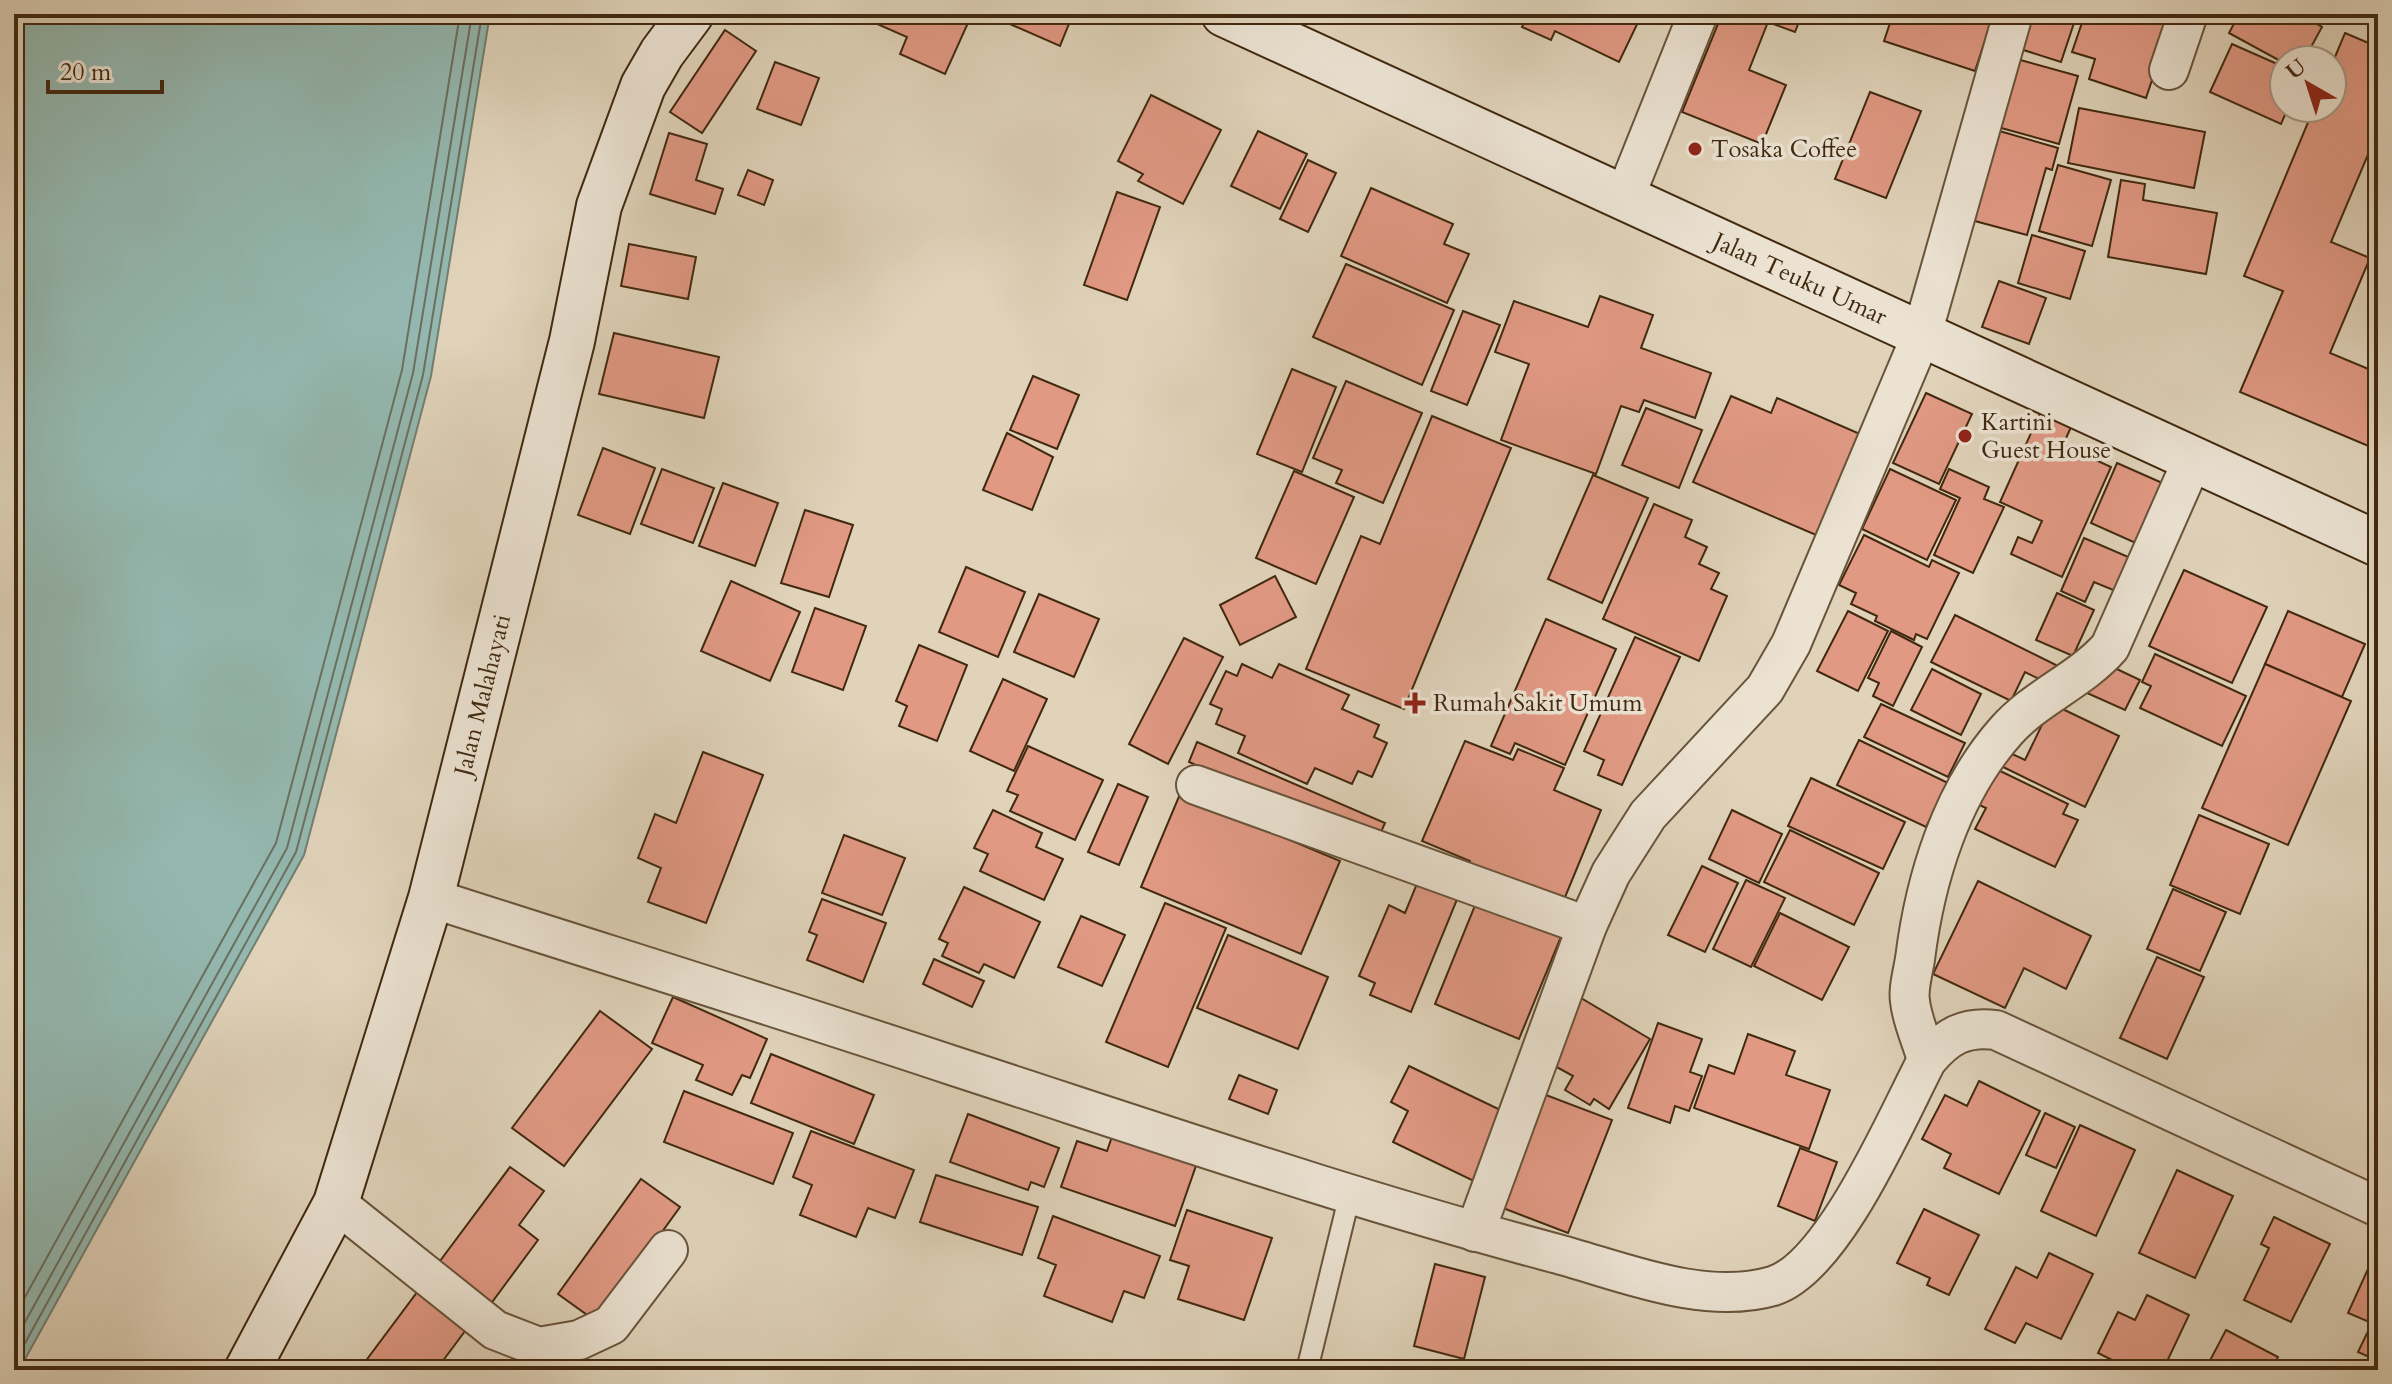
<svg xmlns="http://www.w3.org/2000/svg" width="2392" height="1384" viewBox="0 0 2392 1384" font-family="Cardo,serif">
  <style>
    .water { fill: #94b8b0; stroke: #737f70; stroke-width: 2 }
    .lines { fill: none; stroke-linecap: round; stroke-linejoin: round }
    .shore { stroke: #6a7060; stroke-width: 2 }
    .building { fill: #e19984; stroke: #41290f; stroke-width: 2 }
    .lane-casing { stroke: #69543a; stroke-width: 24 }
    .street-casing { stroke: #69543a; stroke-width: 42 }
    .secondary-casing { stroke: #41290f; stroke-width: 48 }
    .lane { stroke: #ebe2d2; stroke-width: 20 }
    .street { stroke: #ebe2d2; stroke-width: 38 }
    .secondary { stroke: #ebe2d2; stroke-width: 44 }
    .poi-dot { fill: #8f2418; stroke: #ebe2d2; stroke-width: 3 }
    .labels { text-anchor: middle; stroke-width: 7; stroke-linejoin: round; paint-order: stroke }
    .poi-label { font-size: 24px; fill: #41290f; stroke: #ebe2d2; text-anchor: start }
    .street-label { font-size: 24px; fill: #41290f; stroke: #ebe2d2 }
  </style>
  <rect width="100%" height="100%" fill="#e0d3ba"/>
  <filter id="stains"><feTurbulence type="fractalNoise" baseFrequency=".0025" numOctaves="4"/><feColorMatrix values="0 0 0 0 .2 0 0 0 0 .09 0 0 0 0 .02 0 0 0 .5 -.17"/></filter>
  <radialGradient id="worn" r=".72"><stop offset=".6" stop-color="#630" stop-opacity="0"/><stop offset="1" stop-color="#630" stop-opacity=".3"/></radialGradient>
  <!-- water -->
  <path class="water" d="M14,14h476l-59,362 -127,479 -285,515h-5z"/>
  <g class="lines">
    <!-- shore -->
    <g class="shore">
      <path d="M14,1317l262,-474 126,-473 58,-356"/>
      <path d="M14,1342l273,-494 126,-475 59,-359"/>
      <path d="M14,1363l282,-511 127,-477 59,-361"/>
    </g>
  </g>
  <!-- building -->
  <g class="building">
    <path d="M870,14h102l-27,60 -45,-20 7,-17 -39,-17z"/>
    <path d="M987,14h86l-13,32z"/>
    <path d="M1528,14h114l-23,48 -64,-31 -4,9 -29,-13z"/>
    <path d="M1722,14h80l-7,18 -27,-10 -19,48 37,15 -24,59 -80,-32z"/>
    <path d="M1893,14h75l23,8 -16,49 -91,-30z"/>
    <path d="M2021,14h56l-16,48 -50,-16z"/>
    <path d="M2085,14h89l-28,84 -57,-19 6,-20 -23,-7z"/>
    <path d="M2239,14h60l23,13 -18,33h-20v3l-55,-30z"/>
    <path d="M725,30l31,21 -54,82 -32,-21z"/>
    <path d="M2345,33l33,14v84l-47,111 39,16 -40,95 48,20v77l-138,-58 43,-101 -39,-15 70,-168h18v-44z"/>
    <path d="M2232,44l52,23v41h4l-7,16 -71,-32z"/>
    <path d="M2013,58l65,18 -19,68 -65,-18z"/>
    <path d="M775,62l44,16 -18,47 -44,-16z"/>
    <path d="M1870,92l51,19 -35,87 -51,-19z"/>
    <path d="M1151,95l70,35 -38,74 -45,-23 5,-7 -25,-13z"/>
    <path d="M2079,108l126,24 -11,56 -126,-25z"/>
    <path d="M1996,130l62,18 -6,22 -6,-2 -19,67 -56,-15z"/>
    <path d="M1258,131l49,23 -27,55 -49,-23z"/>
    <path d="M669,133l38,11 -11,36 27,9 -8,25 -65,-20z"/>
    <path d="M1308,160l28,13 -28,59 -28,-13z"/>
    <path d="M2058,165l53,15 -19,66 -53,-15z"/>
    <path d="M748,170l25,10 -9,25 -26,-10z"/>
    <path d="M2121,180l24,4 -2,16 74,13 -11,61 -98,-17z"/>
    <path d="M1371,188l82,36 -9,20 25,10 -22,49 -106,-47z"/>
    <path d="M1117,192l43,15 -33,93 -43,-15z"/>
    <path d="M2032,235l53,16 -15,48 -52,-16z"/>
    <path d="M629,244l67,13 -8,42 -67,-13z"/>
    <path d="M1346,264l108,46 -32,75 -109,-48z"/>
    <path d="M1999,281l47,17 -17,46 -47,-17z"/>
    <path d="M1600,296l53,19 -12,33 70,25 -16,45 -51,-18 -5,12 -18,-6 -25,68 -95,-34 28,-76 -34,-12 19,-51 74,26z"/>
    <path d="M1463,311l37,14 -33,80 -36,-14z"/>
    <path d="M614,333l105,24 -15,61 -105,-24z"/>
    <path d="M1292,369l44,18 -34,85 -45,-18z"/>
    <path d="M1033,376l46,19 -22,54 -47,-19z"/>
    <path d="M1346,381l76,32 -39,90 -47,-20 6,-13 -29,-12z"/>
    <path d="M1926,393l46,21 -33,70 -46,-21z"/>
    <path d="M1731,396l40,17 6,-15 83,36 -44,101 -123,-53z"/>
    <path d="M1646,408l56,22 -23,58 -57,-23z"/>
    <path d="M2040,413l31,14 -8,18 48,22 -49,110 -51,-23 7,-17 14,6 10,-22 -42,-19z"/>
    <path d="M1432,416l79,32 -107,261 -98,-40 55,-133 19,8z"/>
    <path d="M1007,433l46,24 -21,53 -49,-20z"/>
    <path d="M603,448l52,20 -25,66 -52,-19z"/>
    <path d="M2117,463l59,26 -27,60 -58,-26z"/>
    <path d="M662,469l52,19 -21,55 -52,-19z"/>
    <path d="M1890,469l66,31 -29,60 -65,-31z"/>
    <path d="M1949,469l40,18 -5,12 20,8 -31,66 -39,-18 26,-57 -20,-9z"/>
    <path d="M1294,471l60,26 -38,87 -60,-26z"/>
    <path d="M1593,475l55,23 -46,105 -54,-24z"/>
    <path d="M723,483l55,20 -23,63 -56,-20z"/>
    <path d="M1654,504l38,16 -7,17 22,10 -8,17 20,9 -8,16 16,7 -28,65 -96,-42z"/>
    <path d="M805,510l48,15 -24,72 -48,-14z"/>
    <path d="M1864,535l65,32 3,-7 27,13 -32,66 -11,-5 -2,6 -39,-19 2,-5 -26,-12 5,-11 -17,-8z"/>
    <path d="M2084,538l49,21 -15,33 -24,-10 -9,20 -24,-11z"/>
    <path d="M966,567l59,25 -27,65 -59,-25z"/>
    <path d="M2184,570l83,37 -35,76 -83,-37z"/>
    <path d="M1275,576l21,41 -56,28 -20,-40z"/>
    <path d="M731,581l69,31 -30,69 -69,-30z"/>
    <path d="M2057,593l37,17 -21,46 -37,-16z"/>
    <path d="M1039,594l60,25 -25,58 -60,-25z"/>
    <path d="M815,608l51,18 -23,64 -51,-18z"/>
    <path d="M1848,611l40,20 -30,60 -41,-20z"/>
    <path d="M2288,611l77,33 -23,53 -77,-33z"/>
    <path d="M1955,615l103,51 -9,18 -24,-12 -14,29 -80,-39z"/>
    <path d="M1546,619l70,30 -51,116 -50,-22 -5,11 -19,-8z"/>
    <path d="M1891,631l31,16 -29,59 -20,-10 6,-13 -11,-5z"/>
    <path d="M1635,637l45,20 -58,128 -24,-10 6,-15 -20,-9z"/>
    <path d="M1184,638l39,19 -55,107 -39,-20z"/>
    <path d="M919,645l48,20 -30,76 -38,-15 8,-20 -11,-5z"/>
    <path d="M2155,654l91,42 -24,50 -82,-38 11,-22 -9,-4z"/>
    <path d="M2102,662l38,18 -15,30 -38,-17z"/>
    <path d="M1242,664l30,14 7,-14 70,31 -7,14 37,16 -5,12 13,6 -15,34 -14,-6 -6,13 -37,-16 -8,16 -69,-31 7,-17 -29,-12 6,-15 -12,-5 16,-33 11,5z"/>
    <path d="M2265,664l86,37 -63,144 -86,-37z"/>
    <path d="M1932,669l49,25 -20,41 -50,-25z"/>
    <path d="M1003,679l44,20 -33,72 -44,-20z"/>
    <path d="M1881,704l84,39 -17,34 -84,-40z"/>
    <path d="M2052,704l67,32 -34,71 -84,-41 7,-14 17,8z"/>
    <path d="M1859,740l89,43 -22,44 -89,-42z"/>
    <path d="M1465,741l48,19 5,-11 46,19 -10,22 47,20 -38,92 -99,-26 6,-15 -48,-20z"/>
    <path d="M1197,742l188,81 -9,20 -187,-81z"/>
    <path d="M1028,746l75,34 -28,60 -65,-29 8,-16 -11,-4z"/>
    <path d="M703,752l60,23 -57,148 -58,-21 13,-34 -23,-10 17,-44 21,9z"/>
    <path d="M1994,768l74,36 -5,10 15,6 -23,47 -80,-38 11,-21 -9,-4z"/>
    <path d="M1811,778l94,44 -22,47 -95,-43z"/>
    <path d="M1118,784l30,13 -29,68 -31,-13z"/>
    <path d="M1180,794l160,67 -39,93 -160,-67z"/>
    <path d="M993,810l49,23 -6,14 27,12 -19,41 -64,-29 8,-17 -14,-6z"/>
    <path d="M1732,810l50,24 -23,49 -50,-24z"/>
    <path d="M2199,815l70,29 -29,70 -70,-29z"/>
    <path d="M1790,830l89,43 -25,52 -90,-43z"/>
    <path d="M844,835l61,23 -23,57 -60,-22z"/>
    <path d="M1702,866l36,17 -33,69 -37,-17z"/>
    <path d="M1746,880l39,18 -34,69 -38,-18z"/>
    <path d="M1418,881l40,16 -47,115 -41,-17 5,-12 -16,-7 30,-71 16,8z"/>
    <path d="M1978,881l113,55 -25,53 -42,-21 -19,40 -72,-34z"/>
    <path d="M964,887l76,35 -26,56 -30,-14 -5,9 -37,-17 6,-13 -9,-4z"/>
    <path d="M2173,889l53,23 -26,59 -53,-22z"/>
    <path d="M1480,893l85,34 -46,112 -84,-35z"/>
    <path d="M822,899l64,24 -23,59 -56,-22 10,-25 -8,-3z"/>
    <path d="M1165,903l61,25 -58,139 -62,-25z"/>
    <path d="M1780,913l69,34 -27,53 -68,-34z"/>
    <path d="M1081,916l44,19 -23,51 -44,-19z"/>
    <path d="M1228,935l100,42 -30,72 -101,-41z"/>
    <path d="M2157,957l47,20 -37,82 -47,-21z"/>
    <path d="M934,959l50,22 -12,26 -49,-23z"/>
    <path d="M673,997l94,42 -17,39 -8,-3 -10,20 -36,-15 7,-15 -51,-22z"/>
    <path d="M1581,998l69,41 -41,70 -15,-10 -4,6 -25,-15 8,-14 -29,-16z"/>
    <path d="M600,1011l52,38 -88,117 -52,-38z"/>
    <path d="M1658,1023l44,16 -12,33 12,4 -13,35 -14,-5 -5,17 -42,-15z"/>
    <path d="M1748,1034l47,17 -9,24 44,15 -21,59 -115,-41 15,-43 25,9z"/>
    <path d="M771,1054l103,41 -20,49 -103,-41z"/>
    <path d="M1409,1066l106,51 -33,68 -89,-43 15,-31 -17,-9z"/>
    <path d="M1239,1075l38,15 -9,24 -39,-15z"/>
    <path d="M1979,1081l61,30 -41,83 -55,-26 7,-14 -29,-15 23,-44 22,11z"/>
    <path d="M684,1091l109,42 -20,51 -109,-42z"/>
    <path d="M1538,1092l74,28 -44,113 -73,-28z"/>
    <path d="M2045,1113l30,14 -19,41 -30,-13z"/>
    <path d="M968,1114l91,34 -15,39 -13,-5 -3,8 -78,-28z"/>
    <path d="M2080,1125l55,25 -39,86 -55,-25z"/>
    <path d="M1115,1128l84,29 -24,69 -114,-39 16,-46 30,10z"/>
    <path d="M811,1131l103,39 -19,48 -27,-10 -12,29 -56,-22 12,-30 -19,-8z"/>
    <path d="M1800,1148l37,14 -22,59 -37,-15z"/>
    <path d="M510,1167l34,24 -25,34 19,15 -51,69 -50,-44z"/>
    <path d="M2177,1170l56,26 -38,82 -56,-25z"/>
    <path d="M936,1175l102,32 -16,48 -102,-33z"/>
    <path d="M641,1179l39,28 -83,115 -39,-28z"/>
    <path d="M1924,1209l55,26 -30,60 -22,-10 3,-7 -33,-15z"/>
    <path d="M1187,1210l85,28 -28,82 -66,-21 11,-33 -19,-6z"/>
    <path d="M1053,1216l107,40 -16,42 -20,-7 -12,31 -68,-26 12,-31 -18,-7z"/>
    <path d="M2274,1217l56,27 -39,78 -47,-22 25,-52 -8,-4z"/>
    <path d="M2049,1253l44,21 -32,65 -35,-16 -11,20 -30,-14 31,-62 21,11z"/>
    <path d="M2373,1258l5,2v101l-20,-9 14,-29 -24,-10z"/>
    <path d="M1435,1264l50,13 -21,82 -50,-13z"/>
    <path d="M421,1287l50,36 -35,47h-77z"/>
    <path d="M2147,1295l42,20 -26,55h-31l-34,-17 20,-41 17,8z"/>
    <path d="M2226,1330l52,27 -6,13h-67z"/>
  </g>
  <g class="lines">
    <!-- lane casing -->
    <g class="lane-casing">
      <path id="lane" d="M1307,1370l43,-176"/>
    </g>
    <!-- street casing -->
    <g class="street-casing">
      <g id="street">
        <path d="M2169,70l19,-56"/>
        <path d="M1624,199l74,-185"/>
        <path d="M1196,785l391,141"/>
        <path d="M431,898c174,56 349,110 523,168 200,65 400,134 604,188 66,18 146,52 215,32 61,-19 125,-171 154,-226 20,-24 38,-34 69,-30l382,177"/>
        <path d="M1927,1060c-5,-19 -15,-39 -17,-59 -2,-12 3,-29 5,-42 10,-80 36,-166 91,-228 30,-34 74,-50 104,-84l83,-188"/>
        <path d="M336,1203l159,127 44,17 40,-7 32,-15 57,-75"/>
        <path d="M1475,1232l112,-306 24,-53 37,-58 117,-126 26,-45 131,-310 91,-320"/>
      </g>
    </g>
    <!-- secondary casing -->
    <g class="secondary-casing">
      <g id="secondary">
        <path id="s1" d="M1224,14l1154,530"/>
        <path id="s2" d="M247,1370l89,-167 95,-305 141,-557 27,-135 44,-120 19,-33 29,-39"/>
      </g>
    </g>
    <!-- lane -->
    <use href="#lane" class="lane"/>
    <!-- street -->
    <use href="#street" class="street"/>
    <!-- secondary -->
    <use href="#secondary" class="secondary"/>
  </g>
  <!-- markers -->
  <g class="poi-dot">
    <circle cx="1695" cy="149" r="8"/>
    <circle cx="1965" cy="436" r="8"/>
    <path d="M1411 691h8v8h8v8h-8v8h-8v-8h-8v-8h8z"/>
  </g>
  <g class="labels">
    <!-- poi labels -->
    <g class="poi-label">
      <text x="1711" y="157">Tosaka Coffee</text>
      <text x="1981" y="430">Kartini<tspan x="1981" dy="28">Guest House</tspan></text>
      <text x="1433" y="711">Rumah Sakit Umum</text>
    </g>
    <!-- street labels -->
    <g class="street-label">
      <text dy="8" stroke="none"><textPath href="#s1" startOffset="634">Jalan Teuku Umar</textPath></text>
      <text dy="8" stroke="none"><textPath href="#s2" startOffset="718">Jalan Malahayati</textPath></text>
    </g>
  </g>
  <!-- margin -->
  <rect width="2392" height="1384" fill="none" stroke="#e0d3ba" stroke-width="48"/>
  <rect x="16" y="16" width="2360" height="1352" fill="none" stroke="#41290f" stroke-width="4"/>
  <rect x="24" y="24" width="2344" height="1336" fill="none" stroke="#41290f" stroke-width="2"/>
  <!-- north arrow -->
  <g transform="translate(2308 84) rotate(321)"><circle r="38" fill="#ebe2d2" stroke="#a79884" stroke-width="2"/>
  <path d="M0-6L14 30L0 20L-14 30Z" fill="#8f2418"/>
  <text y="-12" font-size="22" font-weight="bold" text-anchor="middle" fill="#41290f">U</text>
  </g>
  <!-- scale -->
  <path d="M48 80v12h114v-12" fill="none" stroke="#41290f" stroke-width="4"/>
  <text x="60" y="80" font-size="24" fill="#41290f" stroke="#ebe2d2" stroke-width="6" paint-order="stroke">20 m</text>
  <rect width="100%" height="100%" filter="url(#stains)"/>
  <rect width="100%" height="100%" fill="url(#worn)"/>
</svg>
